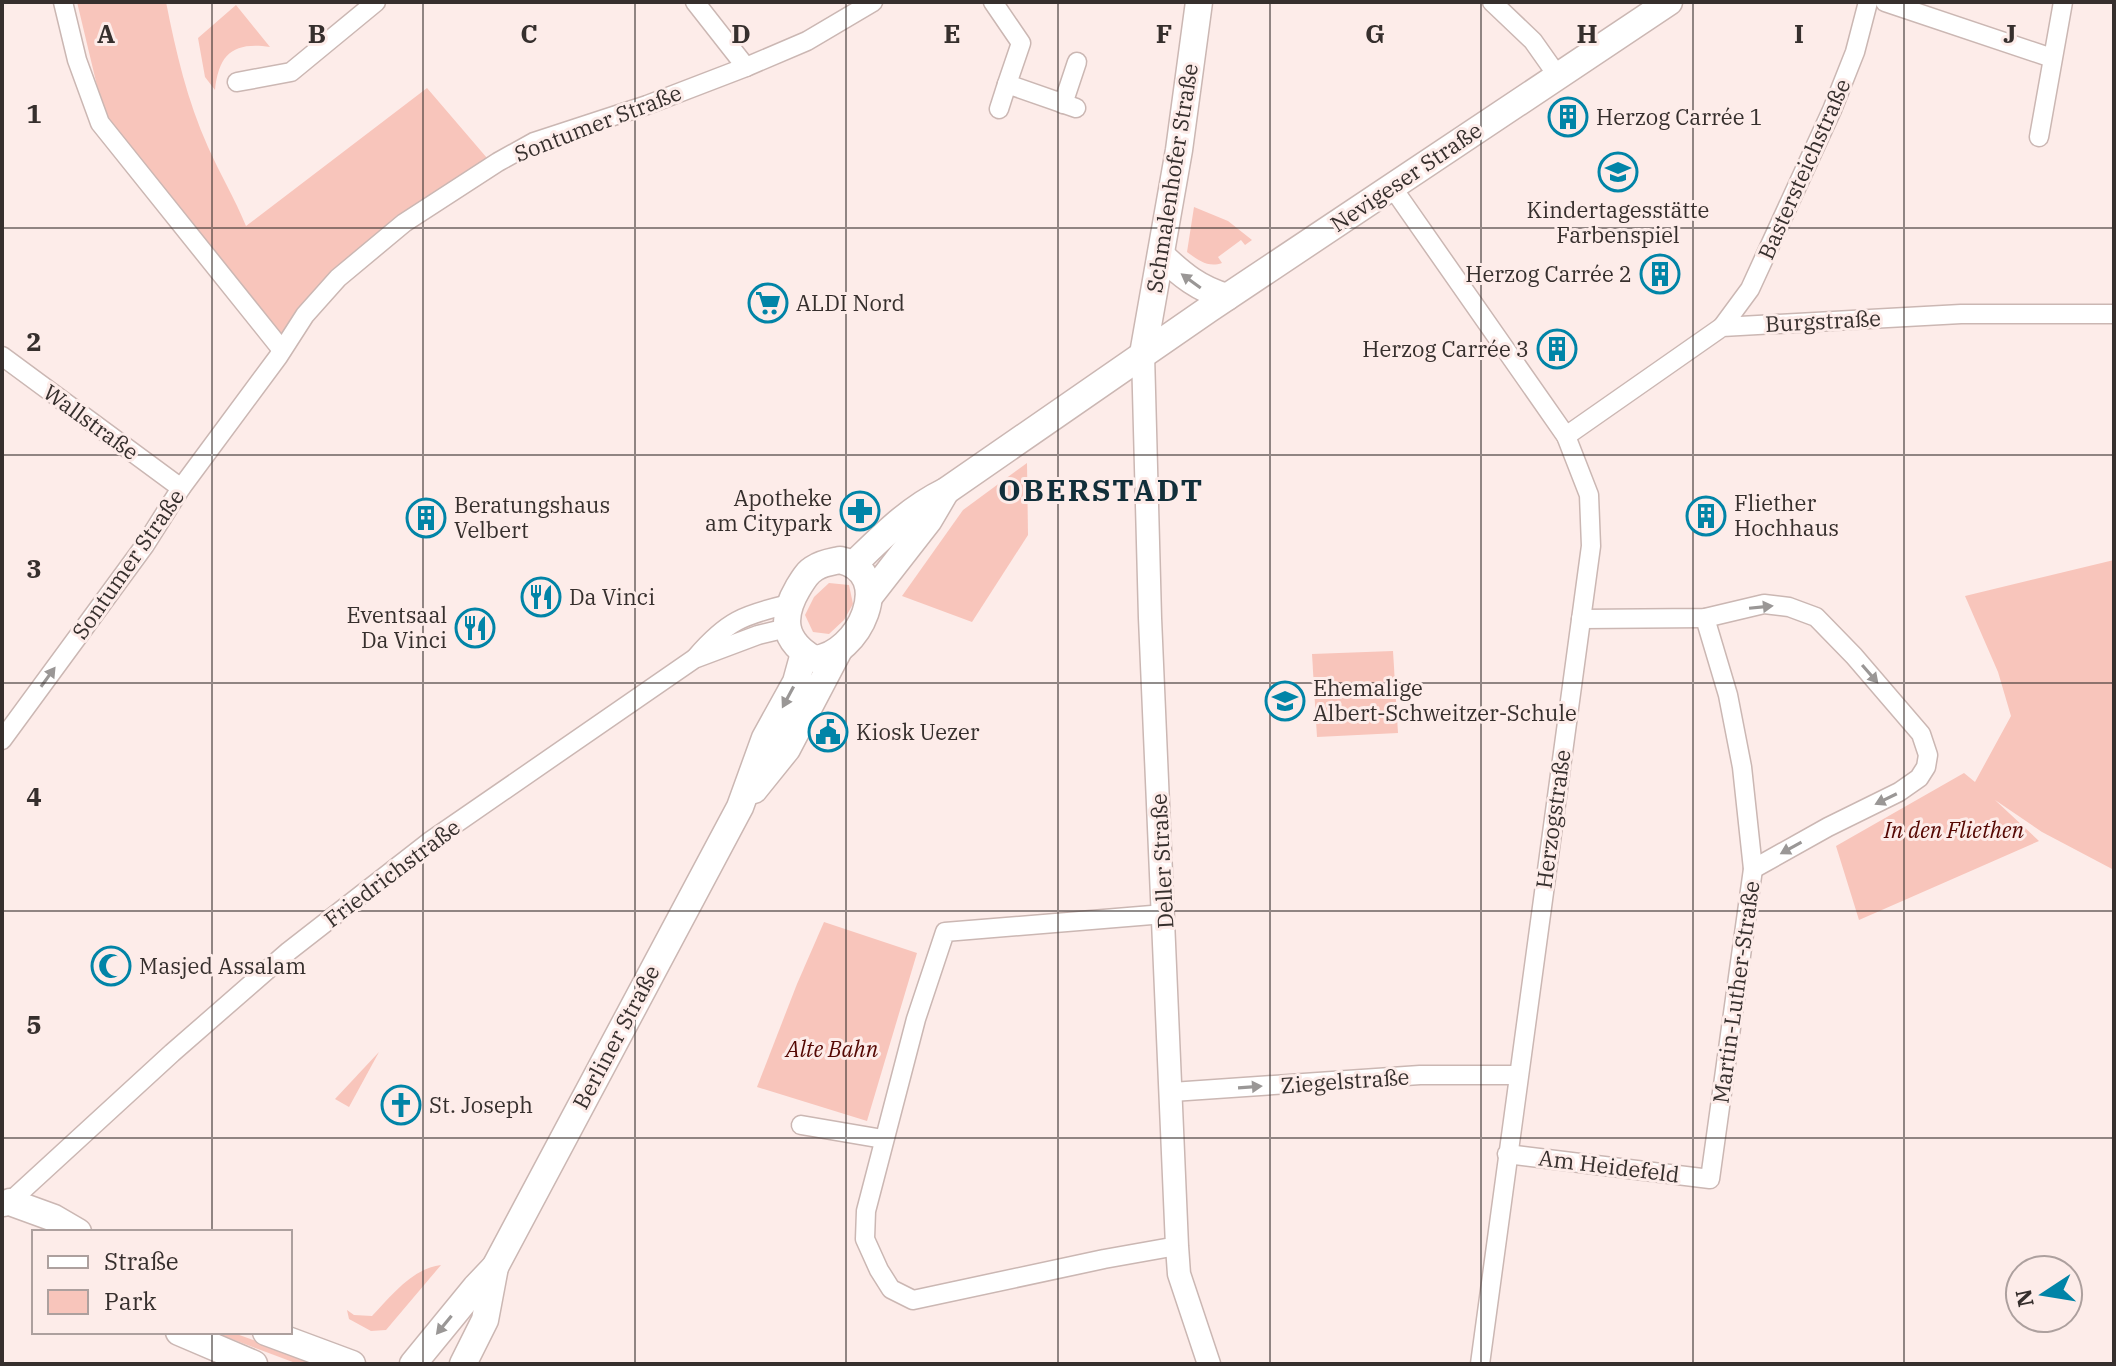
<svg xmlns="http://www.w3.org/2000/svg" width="2116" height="1366" viewBox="0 0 2116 1366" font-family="'IBM Plex Serif',serif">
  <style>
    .green { fill: #f8c5bb }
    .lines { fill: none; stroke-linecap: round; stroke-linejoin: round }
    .minor-casing { stroke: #cbb7b3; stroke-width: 21 }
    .tertiary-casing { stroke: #cbb7b3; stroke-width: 25 }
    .secondary-casing { stroke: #cbb7b3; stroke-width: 29 }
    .minor { stroke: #fff; stroke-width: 18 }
    .tertiary { stroke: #fff; stroke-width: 22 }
    .secondary { stroke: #fff; stroke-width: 26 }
    .oneway { fill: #9a9796 }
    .grid { fill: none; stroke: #362f2d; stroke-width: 2; stroke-opacity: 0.55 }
    .labels { text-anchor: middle; stroke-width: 6; stroke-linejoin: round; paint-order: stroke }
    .poi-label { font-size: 22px; fill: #362f2d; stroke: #fdece9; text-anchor: start }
    .street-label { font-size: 22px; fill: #362f2d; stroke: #fdece9 }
    .park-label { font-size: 22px; font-style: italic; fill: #550803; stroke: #fdece9 }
    .district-label { font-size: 30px; font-weight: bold; letter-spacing: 2px; fill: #122f3a; stroke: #fdece9 }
    .grid-label { font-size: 26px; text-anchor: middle; font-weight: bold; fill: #362f2d; stroke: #fdece9; stroke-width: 6; stroke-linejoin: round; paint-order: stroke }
  </style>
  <rect width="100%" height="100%" fill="#fdece9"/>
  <!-- green -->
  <g class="green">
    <path d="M77,2h89c10,50 21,98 42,145 12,27 27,52 38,79l181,-138 60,70 -88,57 -66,55 -53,65 -176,-220z"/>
    <path d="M236,5l34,42c-36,-5 -51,6 -55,43l-10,-13 -7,-39z"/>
    <path d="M1194,207l34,14 24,19 -7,5 -4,-5 -23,17 4,6c-14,5 -24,-3 -35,-11z"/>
    <path d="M1027,463l1,72 -56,87 -70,-26 61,-86z"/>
    <path d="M2114,560v310l-72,-38 -47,-32 44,41 -180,79 -23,-74 128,-73 11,9 36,-66 -13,-44 -33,-76z"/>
    <path d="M829,583l20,2 4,19 -9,16 -15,14 -16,-2 -8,-17 9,-18z"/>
    <path d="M1393,651l5,82 -81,4 -5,-83z"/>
    <path d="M824,922l93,31 -50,168 -110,-34 40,-103z"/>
    <path d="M379,1052l-30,55 -14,-8z"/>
    <path d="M441,1265l-55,65 -15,1 -22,-12 -2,-9 7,5 18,1c19,-20 41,-48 69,-51z"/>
    <path d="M213,1332h18l90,32h-23z"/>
  </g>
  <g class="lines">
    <!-- minor casing -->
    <g class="minor-casing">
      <g id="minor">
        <path d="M63,2l14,58 23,63 182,227"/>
        <path d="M695,2l51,65"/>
        <path d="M993,2l28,41 -14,41 69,24"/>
        <path d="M1492,2l41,39 24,34"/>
        <path d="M1885,2l167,56"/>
        <path d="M237,82l54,-10 85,-70"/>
        <path d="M1063,104l14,-42"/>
        <path d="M999,109l8,-25"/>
        <path d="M2039,137l24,-135"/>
        <path d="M1392,187l174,249 23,59 2,51 -111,818"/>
        <path d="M1722,327l28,-38 82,-179 23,-58 13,-50"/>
        <path d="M2,356l179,132"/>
        <path d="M1566,436l156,-109 239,-13h153"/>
        <path d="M1581,619l124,-1 59,-14 25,3 27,10 38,39 67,78 7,21 -2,12 -7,11 -20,14 -71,35 -75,42"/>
        <path d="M696,657c31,-36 47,-42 93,-53"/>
        <path d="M2,740l143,-195 36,-57 97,-131 27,-42 33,-37 66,-55 94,-61 36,-20 113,-37 99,-38 61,-26 66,-39"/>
        <path d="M1164,914l-219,18 -29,87 -50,192 -1,28 14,31 12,19 22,11 191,-41 73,-13"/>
        <path d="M1172,1092l248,-17h98"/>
        <path d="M801,1125l82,14"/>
        <path d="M1507,1154l203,25 43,-310 -11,-102 -14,-72 -23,-77"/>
        <path d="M4,1207l168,-154 117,-102 140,-109 265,-183 64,-24 29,-7"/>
      </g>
    </g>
    <!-- tertiary casing -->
    <g class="tertiary-casing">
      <path id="tertiary" d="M1143,354l7,264 27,628 2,28 30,90"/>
    </g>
    <!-- secondary casing -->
    <g class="secondary-casing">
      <g id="secondary">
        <path d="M1161,255c21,20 38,34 66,42"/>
        <path d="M1143,354l36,-204 20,-148"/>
        <path d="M840,560c57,13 19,96 -26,99 -32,-19 -33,-42 -16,-71 5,-8 9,-16 17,-20 7,-5 16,-6 25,-8z"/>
        <path d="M855,563c29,-28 54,-54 91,-72l263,-182 460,-307"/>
        <path d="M869,597l60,-77 17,-29"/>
        <path d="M754,790l33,-41 52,-99"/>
        <path d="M10,1202l44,16 24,14"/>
        <path d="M179,1332l75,32"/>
        <path d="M266,1332l86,32"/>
        <path d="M413,1364l63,-77 19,-20 245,-460 25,-69 31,-56 8,-29"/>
        <path d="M463,1364l22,-44 10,-53"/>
      </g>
    </g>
    <!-- minor -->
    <use href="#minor" class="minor"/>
    <!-- tertiary -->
    <use href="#tertiary" class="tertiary"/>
    <!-- secondary -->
    <use href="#secondary" class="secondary"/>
  </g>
  <!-- one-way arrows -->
  <defs><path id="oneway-solid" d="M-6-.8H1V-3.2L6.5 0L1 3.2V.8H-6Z" transform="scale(2)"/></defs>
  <g class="oneway">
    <use href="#oneway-solid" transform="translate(1191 281) rotate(-144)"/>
    <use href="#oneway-solid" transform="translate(1761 607) rotate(-6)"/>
    <use href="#oneway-solid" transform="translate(1870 674) rotate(49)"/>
    <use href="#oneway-solid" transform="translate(48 677) rotate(-54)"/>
    <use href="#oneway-solid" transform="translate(788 697) rotate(118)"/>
    <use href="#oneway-solid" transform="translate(1886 799) rotate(154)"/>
    <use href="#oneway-solid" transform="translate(1791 848) rotate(151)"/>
    <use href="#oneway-solid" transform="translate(1250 1087) rotate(-4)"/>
    <use href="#oneway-solid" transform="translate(444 1325) rotate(129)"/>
  </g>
  <!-- grid -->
  <path class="grid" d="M212,2v1230M423,2v1362M635,2v1362M846,2v1362M1058,2v1362M1270,2v1362M1481,2v1362M1693,2v1362M1904,2v1362M2,228h2112M2,455h2112M2,683h2112M2,911h2112M2,1138h2112M212,1332v32"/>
  <!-- icons -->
  <defs>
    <g id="building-ring" transform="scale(2)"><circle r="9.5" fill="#fdece9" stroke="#0184a7" stroke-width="1.5"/><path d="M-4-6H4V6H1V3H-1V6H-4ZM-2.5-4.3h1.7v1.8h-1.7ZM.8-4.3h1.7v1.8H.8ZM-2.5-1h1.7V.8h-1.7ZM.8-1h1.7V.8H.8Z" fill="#0184a7"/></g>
    <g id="school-ring" transform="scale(2)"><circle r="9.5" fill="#fdece9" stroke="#0184a7" stroke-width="1.5"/><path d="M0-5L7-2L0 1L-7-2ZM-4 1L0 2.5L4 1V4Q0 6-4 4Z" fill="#0184a7"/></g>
    <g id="supermarket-ring" transform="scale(2)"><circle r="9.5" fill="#fdece9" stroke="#0184a7" stroke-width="1.5"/><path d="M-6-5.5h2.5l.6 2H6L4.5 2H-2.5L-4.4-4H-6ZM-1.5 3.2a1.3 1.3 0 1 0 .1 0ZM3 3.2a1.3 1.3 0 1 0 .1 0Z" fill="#0184a7"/></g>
    <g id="pharmacy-ring" transform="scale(2)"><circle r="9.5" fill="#fdece9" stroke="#0184a7" stroke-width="1.5"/><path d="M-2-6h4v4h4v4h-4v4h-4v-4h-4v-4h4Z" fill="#0184a7"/></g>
    <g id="restaurant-ring" transform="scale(2)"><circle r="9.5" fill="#fdece9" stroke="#0184a7" stroke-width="1.5"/><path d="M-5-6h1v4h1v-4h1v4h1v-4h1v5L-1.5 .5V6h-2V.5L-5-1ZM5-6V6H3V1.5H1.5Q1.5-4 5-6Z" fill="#0184a7"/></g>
    <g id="civic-ring" transform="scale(2)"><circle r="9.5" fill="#fdece9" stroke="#0184a7" stroke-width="1.5"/><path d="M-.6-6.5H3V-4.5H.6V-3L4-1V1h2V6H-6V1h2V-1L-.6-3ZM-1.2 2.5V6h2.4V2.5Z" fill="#0184a7"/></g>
    <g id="mosque-ring" transform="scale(2)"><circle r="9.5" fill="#fdece9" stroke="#0184a7" stroke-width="1.5"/><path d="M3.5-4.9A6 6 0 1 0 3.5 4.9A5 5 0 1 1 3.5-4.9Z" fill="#0184a7"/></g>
    <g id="church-ring" transform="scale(2)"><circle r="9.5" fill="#fdece9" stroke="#0184a7" stroke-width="1.5"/><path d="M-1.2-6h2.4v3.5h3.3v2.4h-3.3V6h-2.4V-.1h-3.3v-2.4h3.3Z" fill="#0184a7"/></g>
  </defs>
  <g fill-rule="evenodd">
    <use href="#building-ring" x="1568" y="117"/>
    <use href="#school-ring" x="1618" y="172"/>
    <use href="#building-ring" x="1660" y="274"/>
    <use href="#supermarket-ring" x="768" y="303"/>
    <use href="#building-ring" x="1557" y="349"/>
    <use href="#pharmacy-ring" x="860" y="511"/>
    <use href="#building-ring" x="1706" y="516"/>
    <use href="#building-ring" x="426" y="518"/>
    <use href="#restaurant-ring" x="541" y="597"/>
    <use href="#restaurant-ring" x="475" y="628"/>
    <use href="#school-ring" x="1285" y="701"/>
    <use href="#civic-ring" x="828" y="732"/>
    <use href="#mosque-ring" x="111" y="966"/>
    <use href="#church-ring" x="401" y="1105"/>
  </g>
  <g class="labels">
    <!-- poi labels -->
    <g class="poi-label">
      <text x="1596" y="125">Herzog Carrée 1</text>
      <text x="1618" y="218" text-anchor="middle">Kindertagesstätte<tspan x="1618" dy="25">Farbenspiel</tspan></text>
      <text x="1632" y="282" text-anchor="end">Herzog Carrée 2</text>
      <text x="796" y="311">ALDI Nord</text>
      <text x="1529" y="357" text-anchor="end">Herzog Carrée 3</text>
      <text x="832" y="506" text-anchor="end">Apotheke<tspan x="832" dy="25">am Citypark</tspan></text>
      <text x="1734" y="511">Fliether<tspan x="1734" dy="25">Hochhaus</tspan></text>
      <text x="454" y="513">Beratungshaus<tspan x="454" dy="25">Velbert</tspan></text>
      <text x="569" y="605">Da Vinci</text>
      <text x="447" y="623" text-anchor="end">Eventsaal<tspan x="447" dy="25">Da Vinci</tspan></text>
      <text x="1313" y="696">Ehemalige<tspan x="1313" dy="25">Albert-Schweitzer-Schule</tspan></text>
      <text x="856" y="740">Kiosk Uezer</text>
      <text x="139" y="974">Masjed Assalam</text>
      <text x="429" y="1113">St. Joseph</text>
    </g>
    <!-- street labels -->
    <g class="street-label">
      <text transform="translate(598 123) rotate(-21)" y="8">Sontumer Straße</text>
      <text transform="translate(1804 169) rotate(-66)" y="8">Bastersteichstraße</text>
      <text transform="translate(1406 177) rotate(-34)" y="8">Nevigeser Straße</text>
      <text transform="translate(1172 178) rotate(-81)" y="8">Schmalenhofer Straße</text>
      <text transform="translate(1823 321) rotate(-3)" y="8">Burgstraße</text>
      <text transform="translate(91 422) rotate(36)" y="8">Wallstraße</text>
      <text transform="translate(128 564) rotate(-55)" y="8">Sontumer Straße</text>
      <text transform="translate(1553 819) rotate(-82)" y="8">Herzogstraße</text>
      <text transform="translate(1162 861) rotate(-93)" y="8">Deller Straße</text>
      <text transform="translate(392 873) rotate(-37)" y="8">Friedrichstraße</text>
      <text transform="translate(1736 992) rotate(-82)" y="8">Martin-Luther-Straße</text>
      <text transform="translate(616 1037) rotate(-62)" y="8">Berliner Straße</text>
      <text transform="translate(1345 1081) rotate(-4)" y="8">Ziegelstraße</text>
      <text transform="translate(1609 1166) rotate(7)" y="8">Am Heidefeld</text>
    </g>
    <!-- park labels -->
    <g class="park-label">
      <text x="1954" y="838">In den Fliethen</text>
      <text x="832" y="1057">Alte Bahn</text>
    </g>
    <!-- district labels -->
    <g class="district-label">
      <text x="1101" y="501">OBERSTADT</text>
    </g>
  </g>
  <g class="grid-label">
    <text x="106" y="43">A</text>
    <text x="317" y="43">B</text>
    <text x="529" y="43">C</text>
    <text x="741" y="43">D</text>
    <text x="952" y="43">E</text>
    <text x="1164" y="43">F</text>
    <text x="1375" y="43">G</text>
    <text x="1587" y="43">H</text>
    <text x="1799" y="43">I</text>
    <text x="2010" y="43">J</text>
    <text x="34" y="123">1</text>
    <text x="34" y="351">2</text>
    <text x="34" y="578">3</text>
    <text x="34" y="806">4</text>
    <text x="34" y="1034">5</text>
  </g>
  <!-- border -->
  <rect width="2116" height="1366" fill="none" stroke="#362f2d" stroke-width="8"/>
  <!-- legend -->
  <rect x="32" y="1230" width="260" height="104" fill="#fdece9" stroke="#ada09e" stroke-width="2"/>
  <rect x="48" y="1256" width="40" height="12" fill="#ffffff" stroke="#ada09e" stroke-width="2"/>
  <text x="104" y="1270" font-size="24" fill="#362f2d">Straße</text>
  <rect x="48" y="1290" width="40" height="24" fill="#f8c5bb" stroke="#ada09e" stroke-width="2"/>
  <text x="104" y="1310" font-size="24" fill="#362f2d">Park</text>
  <!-- north arrow -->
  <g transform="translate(2044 1294) rotate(258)"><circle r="38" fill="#fdece9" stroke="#ada09e" stroke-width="2"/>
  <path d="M0-6L14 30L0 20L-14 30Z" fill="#0184a7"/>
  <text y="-12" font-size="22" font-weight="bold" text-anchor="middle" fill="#362f2d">N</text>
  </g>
</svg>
